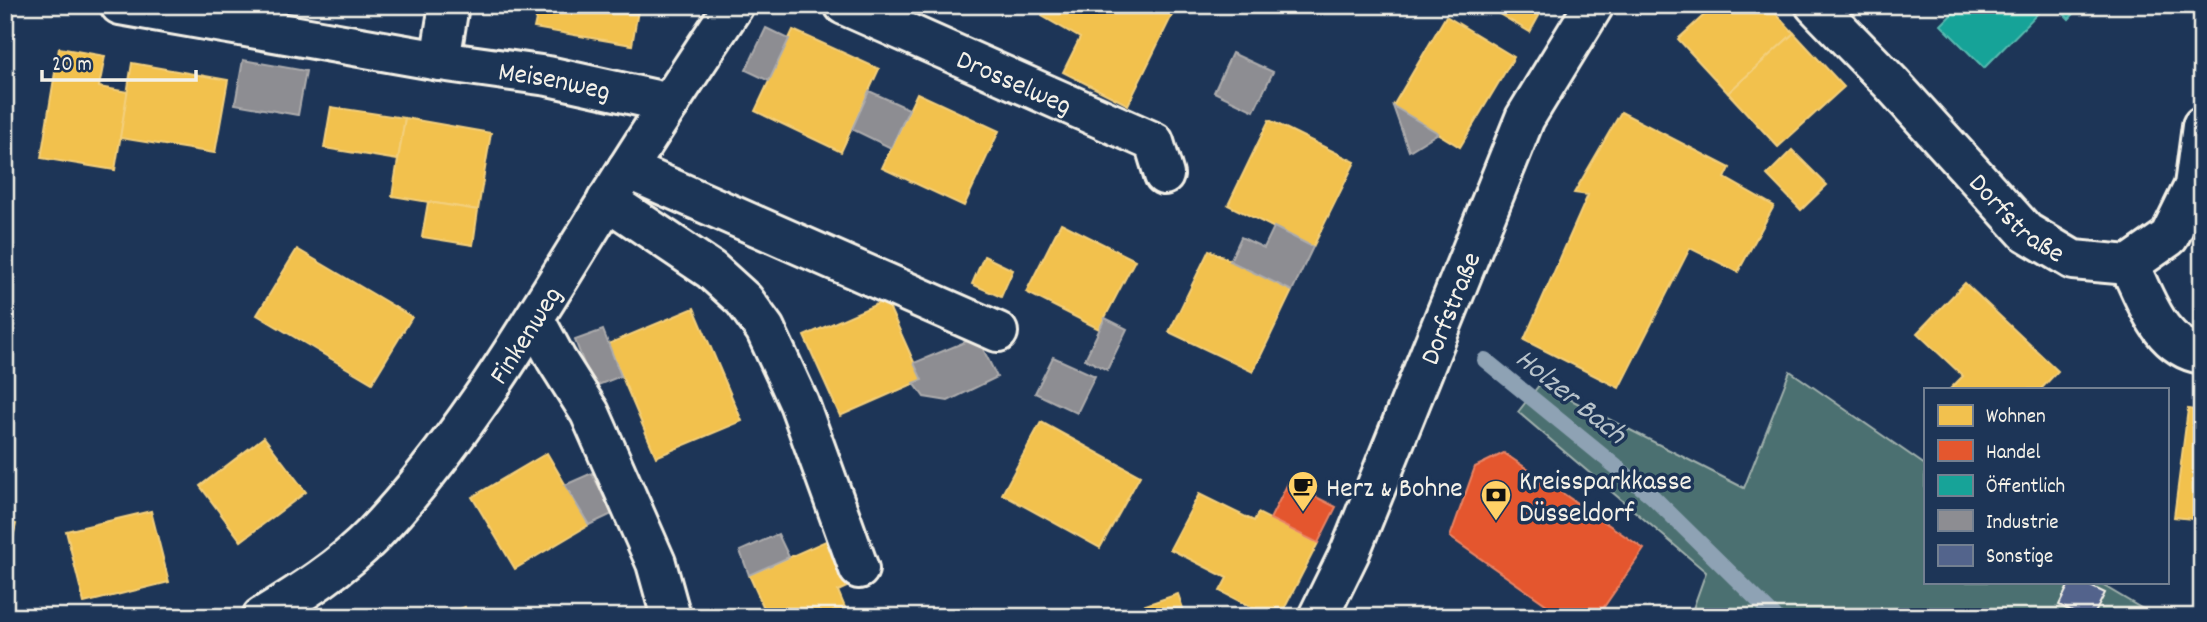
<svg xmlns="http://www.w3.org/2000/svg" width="2207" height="622" viewBox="0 0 2207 622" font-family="Dekko,sans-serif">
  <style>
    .green { fill: #4c7071; stroke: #a0b0ac; stroke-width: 2 }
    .homes { fill: #f2c14e; stroke: #f3cf7c; stroke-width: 2 }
    .shops { fill: #e4572e; stroke: #e98566; stroke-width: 2 }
    .public { fill: #17a398; stroke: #59bab0; stroke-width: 2 }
    .industry { fill: #8d8d92; stroke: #acabac; stroke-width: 2 }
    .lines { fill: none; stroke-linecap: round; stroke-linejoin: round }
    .stream { stroke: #8ea2b4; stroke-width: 16 }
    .building { fill: #53648c; stroke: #f4f1e8; stroke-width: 2 }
    .minor-casing { stroke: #f4f1e8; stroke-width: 44 }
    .minor { stroke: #1d3557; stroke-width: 38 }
    .labels { text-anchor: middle; stroke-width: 7; stroke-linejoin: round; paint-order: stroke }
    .street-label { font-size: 28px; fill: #f4f1e8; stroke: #1d3557 }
    .poi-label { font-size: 28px; fill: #f4f1e8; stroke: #1d3557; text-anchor: start }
    .water-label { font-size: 30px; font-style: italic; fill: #b8c3ca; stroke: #1d3557 }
  </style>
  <rect width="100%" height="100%" fill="#1d3557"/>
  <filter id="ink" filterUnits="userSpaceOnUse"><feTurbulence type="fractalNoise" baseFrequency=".0143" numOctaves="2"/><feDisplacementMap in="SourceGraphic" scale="14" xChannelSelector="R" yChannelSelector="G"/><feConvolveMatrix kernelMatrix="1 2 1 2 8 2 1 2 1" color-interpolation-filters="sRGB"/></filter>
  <g filter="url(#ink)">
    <!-- green -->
    <path class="green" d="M1790,371l135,94v117h172l59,35h-466l16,-45 -188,-160 22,-28 204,104z"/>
    <!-- homes -->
    <g class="homes">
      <path d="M539,5h100l-7,40 -98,-17z"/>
      <path d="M1046,5h131l-49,100 -65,-33 17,-34 -38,-22z"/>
      <path d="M1484,5h61l-15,27z"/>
      <path d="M1715,5h53l26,28 -66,60 -50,-54z"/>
      <path d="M1446,16l68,41 -54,90 -67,-41z"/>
      <path d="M793,30l86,39 -38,83 -86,-41z"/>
      <path d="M1794,33l50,54 -66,60 -50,-54z"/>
      <path d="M59,48l46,8 -6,31 29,5 -13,78 -74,-12z"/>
      <path d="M132,63l96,17 -13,73 -95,-15z"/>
      <path d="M917,93l82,38 -35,75 -82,-38z"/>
      <path d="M331,107l74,11 -7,42 -74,-12z"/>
      <path d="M1621,112l109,56 -5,10 49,28 -36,66 -48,-24 -71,140 -95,-48 64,-145 -14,-2z"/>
      <path d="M405,118l86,15 -13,77 -86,-14z"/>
      <path d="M1269,120l86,42 -42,85 -85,-42z"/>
      <path d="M1792,150l35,35 -26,25 -34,-35z"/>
      <path d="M428,202l50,8 -5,35 -51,-8z"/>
      <path d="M1061,223l74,37 -36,69 -73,-37z"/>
      <path d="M297,249l115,68 -40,66 -115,-68z"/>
      <path d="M1209,250l83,41 -39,81 -84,-40z"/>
      <path d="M984,256l29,14 -12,27 -29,-13z"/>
      <path d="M1965,283l93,88 -17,18h-91l13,-13 -46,-43z"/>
      <path d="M886,300l36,80 -82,36 -36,-80z"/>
      <path d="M694,308l48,113 -86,36 -48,-113z"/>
      <path d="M2188,409l14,2v109l-28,-3z"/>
      <path d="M1041,422l99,54 -40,72 -98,-54z"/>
      <path d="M264,437l42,55 -65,49 -41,-55z"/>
      <path d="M547,453l42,72 -74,44 -43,-72z"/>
      <path d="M1199,494l55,27 4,-8 60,30 -38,74h-10l-50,-26 7,-13 -57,-29z"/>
      <path d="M151,511l18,71 -85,21 -18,-72z"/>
      <path d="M5,522l11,2 -11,50z"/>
      <path d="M828,540l21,46 -11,5 11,26h-81l-19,-42z"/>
      <path d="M1178,594l8,23h-56l-2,-6z"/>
      <path d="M465,607l4,10h-31z"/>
    </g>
    <!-- shops -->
    <g class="shops">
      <path d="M1504,453l140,96 -47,68h-33l-114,-80 25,-70z"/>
      <path d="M1288,483l48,24 -18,36 -48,-24z"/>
    </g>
    <!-- public -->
    <g class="public">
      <path d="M1961,5h85l-62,63 -43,-43z"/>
      <path d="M2055,5h27l-13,14z"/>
    </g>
    <!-- industry -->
    <g class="industry">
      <path d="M766,28l23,11 -20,42 -23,-11z"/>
      <path d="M1232,53l41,19 -19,39 -40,-19z"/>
      <path d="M243,60l63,11 -8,44 -63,-11z"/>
      <path d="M869,91l40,18 -18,39 -39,-19z"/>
      <path d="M1393,106l45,27 -29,18z"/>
      <path d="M1274,227l39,20 -21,44 -62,-30 11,-24 23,11z"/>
      <path d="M1105,318l22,11 -20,41 -22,-11z"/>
      <path d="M603,330l18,46 -28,11 -18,-47z"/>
      <path d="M977,337l20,40 -49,24 -24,-4 -10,-14 8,-3 -8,-17z"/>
      <path d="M1053,357l42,19 -18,37 -42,-20z"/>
      <path d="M592,473l20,41 -23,11 -24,-40z"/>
      <path d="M778,534l11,23 -40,18 -9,-24z"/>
    </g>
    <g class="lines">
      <!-- stream -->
      <path class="stream" d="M1485,360l167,136 123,121"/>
    </g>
    <!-- building -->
    <path class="building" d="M2070,582h12l23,11 -12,24h-11l-23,-12z"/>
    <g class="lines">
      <!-- minor casing -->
      <g class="minor-casing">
        <g id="minor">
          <path id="s1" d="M120,5l320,56 108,15 122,27"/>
          <path id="s2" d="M844,5l310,137 10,33"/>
          <path id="s3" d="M1815,5l76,78 135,149 47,28 56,5 40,-28 25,-51 8,-60"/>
          <path d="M440,61l9,-56"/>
          <path d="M627,169l371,163"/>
          <path d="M607,200l104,70 33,30 21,29 34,74 60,166"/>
          <path d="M2129,265c17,34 30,82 73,89"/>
          <path d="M535,320l21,39 34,54 66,150 15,54"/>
          <path id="s4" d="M262,617c39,-24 79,-49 111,-82 94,-99 162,-219 234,-334 41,-66 84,-131 127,-196"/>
          <path id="s5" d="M1318,617l32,-65 175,-434 69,-113"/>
        </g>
      </g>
      <!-- minor -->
      <use href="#minor" class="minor"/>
    </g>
  </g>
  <!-- icons -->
  <defs>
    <g id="cafe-pin" transform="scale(1.575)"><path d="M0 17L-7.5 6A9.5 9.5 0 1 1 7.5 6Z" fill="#ffd166" stroke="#1d3557"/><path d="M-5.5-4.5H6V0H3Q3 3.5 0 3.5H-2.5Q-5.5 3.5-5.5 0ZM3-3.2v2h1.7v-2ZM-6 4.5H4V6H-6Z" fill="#111"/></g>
    <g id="bank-pin" transform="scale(1.575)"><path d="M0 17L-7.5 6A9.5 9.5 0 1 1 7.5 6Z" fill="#ffd166" stroke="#1d3557"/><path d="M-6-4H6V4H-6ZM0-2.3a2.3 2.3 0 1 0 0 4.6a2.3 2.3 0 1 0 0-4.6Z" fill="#111"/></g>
  </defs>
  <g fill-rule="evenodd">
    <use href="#cafe-pin" x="1303" y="486"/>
    <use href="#bank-pin" x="1496" y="495"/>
  </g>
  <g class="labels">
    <!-- street labels -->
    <g class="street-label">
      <text dy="10" stroke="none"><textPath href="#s1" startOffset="441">Meisenweg</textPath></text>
      <text dy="10" stroke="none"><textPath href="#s2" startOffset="187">Drosselweg</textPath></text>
      <text dy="10" stroke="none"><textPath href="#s3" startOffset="294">Dorfstraße</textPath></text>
      <text dy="10" stroke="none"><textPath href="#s5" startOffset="336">Dorfstraße</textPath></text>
      <text dy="10" stroke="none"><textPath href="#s4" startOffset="390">Finkenweg</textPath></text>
    </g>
    <!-- poi labels -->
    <g class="poi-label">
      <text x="1519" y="489">Kreissparkkasse<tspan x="1519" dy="32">Düsseldorf</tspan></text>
      <text x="1326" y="496">Herz &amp; Bohne</text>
    </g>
    <!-- water labels -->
    <g class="water-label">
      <text transform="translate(1572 395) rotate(39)" y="10">Holzer Bach</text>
    </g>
  </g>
  <!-- margin -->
  <rect width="2207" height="622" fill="none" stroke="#1d3557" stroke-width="28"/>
  <rect x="14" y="14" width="2179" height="594" fill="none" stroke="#f4f1e8" stroke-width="2.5" filter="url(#ink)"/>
  <!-- legend -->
  <rect x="1924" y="388" width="245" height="196" fill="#1d3557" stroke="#738091" stroke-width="2"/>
  <rect x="1938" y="405" width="35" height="21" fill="#f2c14e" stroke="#738091" stroke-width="2"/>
  <text x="1986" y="422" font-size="21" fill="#f4f1e8">Wohnen</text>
  <rect x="1938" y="440" width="35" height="21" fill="#e4572e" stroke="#738091" stroke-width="2"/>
  <text x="1986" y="458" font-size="21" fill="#f4f1e8">Handel</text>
  <rect x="1938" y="475" width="35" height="21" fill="#17a398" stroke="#738091" stroke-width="2"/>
  <text x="1986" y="492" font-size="21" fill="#f4f1e8">Öffentlich</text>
  <rect x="1938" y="510" width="35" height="21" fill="#8d8d92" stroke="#738091" stroke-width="2"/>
  <text x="1986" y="528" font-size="21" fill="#f4f1e8">Industrie</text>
  <rect x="1938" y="545" width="35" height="21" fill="#53648c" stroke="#738091" stroke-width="2"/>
  <text x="1986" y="562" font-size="21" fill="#f4f1e8">Sonstige</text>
  <!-- scale -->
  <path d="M42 70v10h154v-10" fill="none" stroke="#f4f1e8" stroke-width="3.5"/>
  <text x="52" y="70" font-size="21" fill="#f4f1e8" stroke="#1d3557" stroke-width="5" paint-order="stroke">20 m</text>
</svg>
